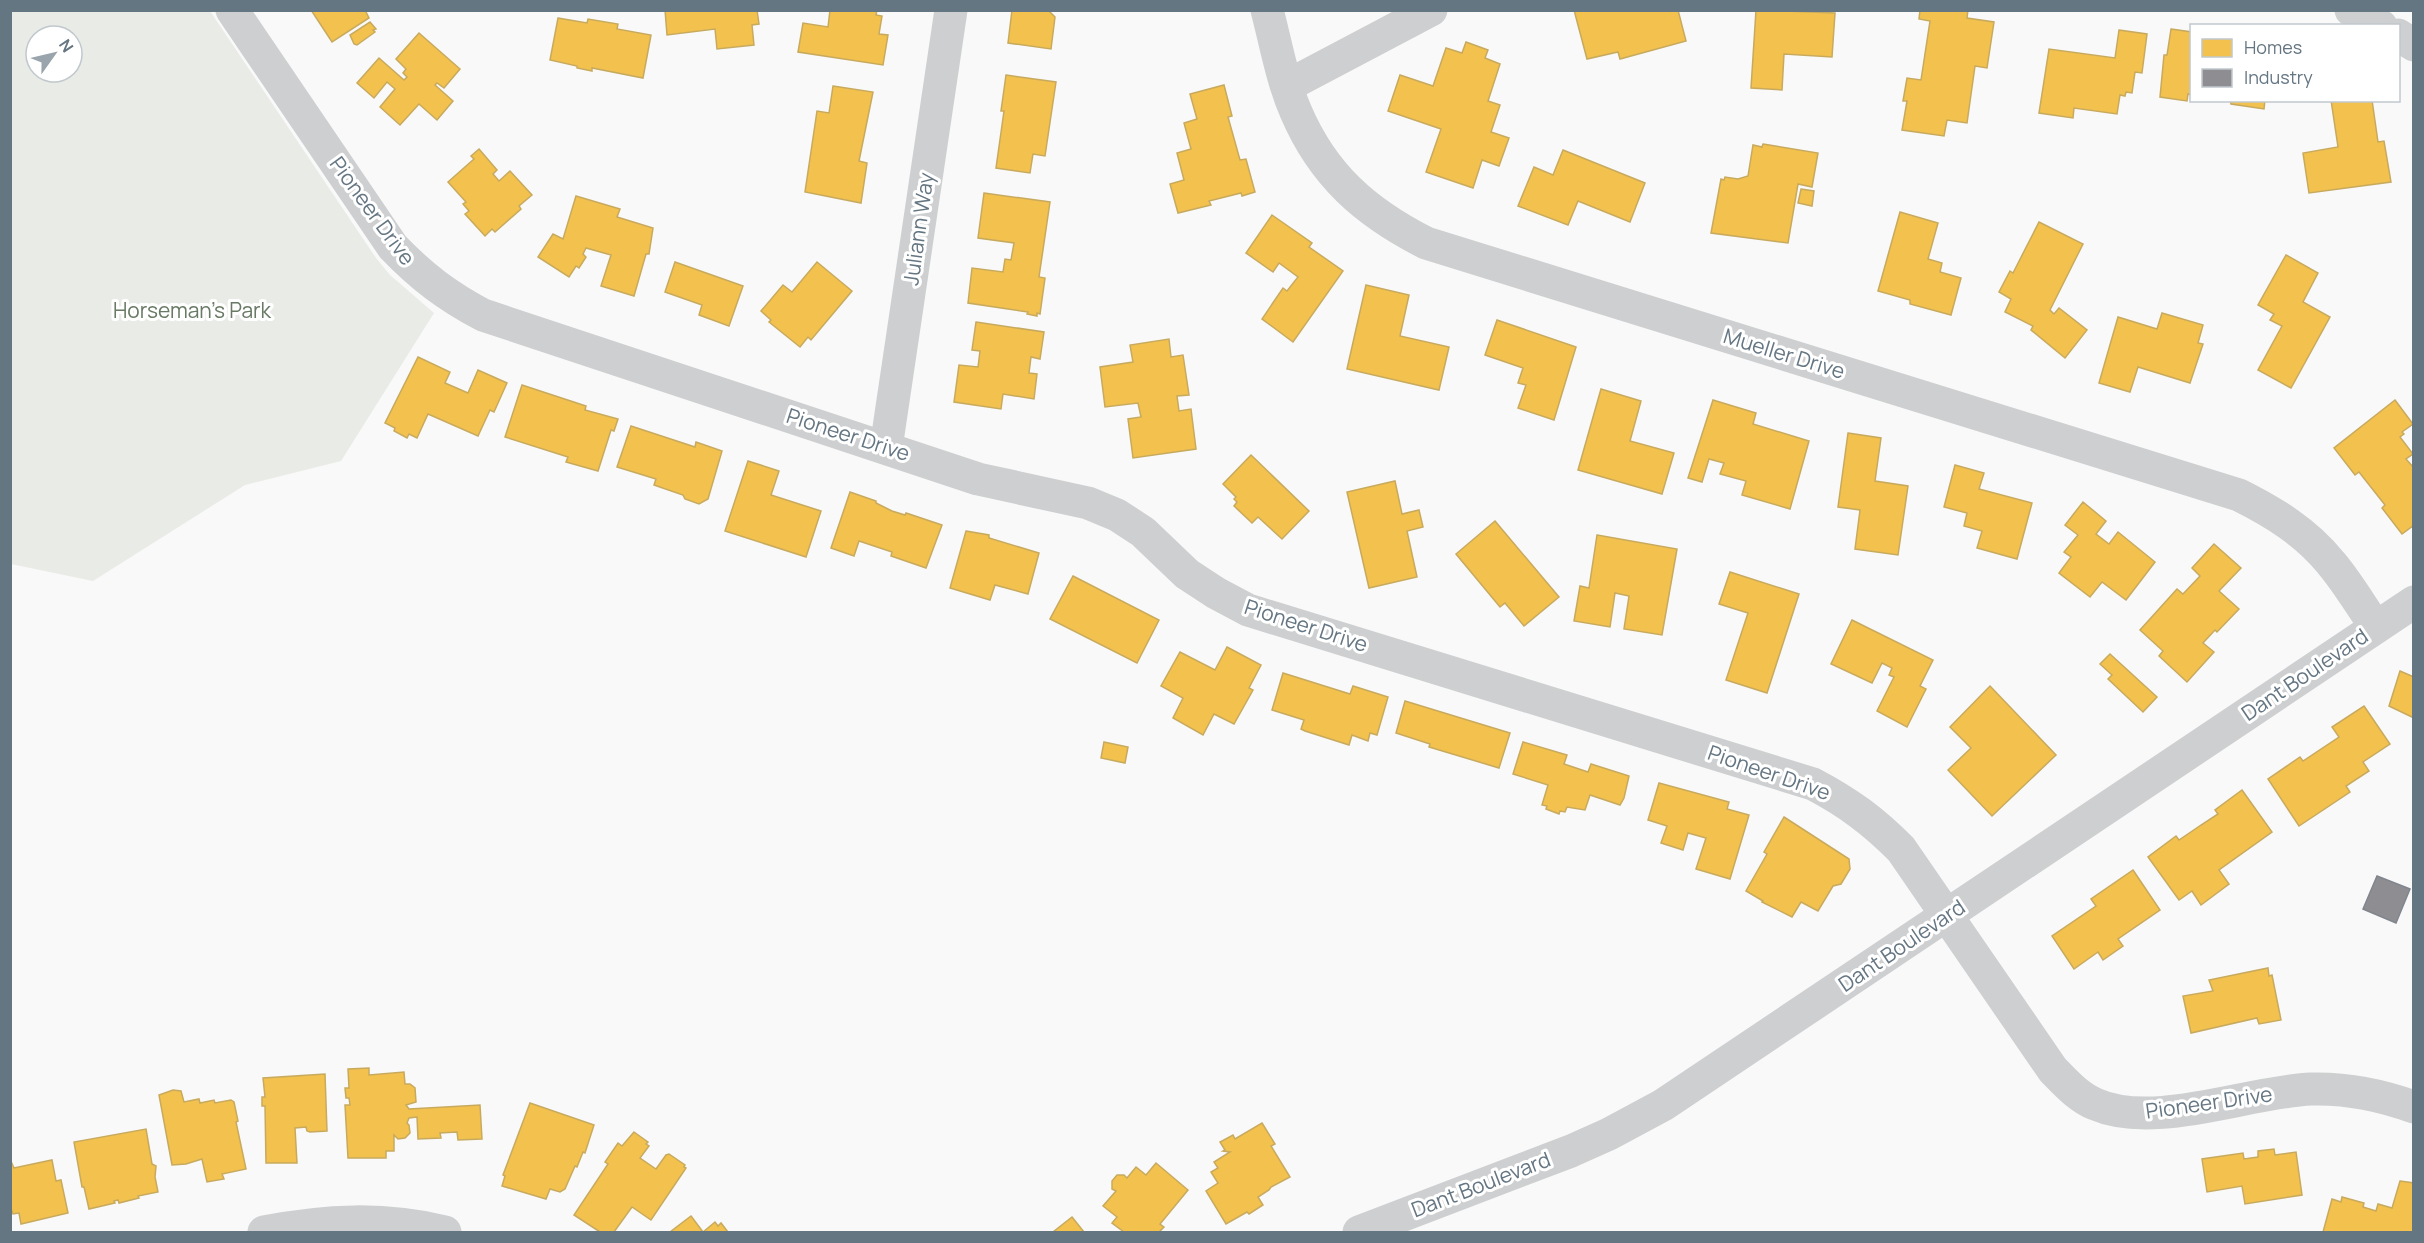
<svg xmlns="http://www.w3.org/2000/svg" width="2424" height="1243" viewBox="0 0 2424 1243" font-family="Manrope,sans-serif">
  <style>
    .green { fill: #e8ebe6; fill-rule: evenodd }
    .homes { fill: #f2c14e; stroke: #c8aa5e; stroke-width: 1.5 }
    .industry { fill: #8d8d92; stroke: #81868e; stroke-width: 1.5 }
    .lines { fill: none; stroke-linecap: round; stroke-linejoin: round }
    .minor { stroke: #cecfd0; stroke-width: 33 }
    .labels { text-anchor: middle; stroke-width: 6; stroke-linejoin: round; paint-order: stroke }
    .street-label { font-size: 21px; fill: #657683; stroke: #fff }
    .park-label { font-size: 21px; fill: #687a64; stroke: #fff }
  </style>
  <rect width="100%" height="100%" fill="#f9f9f9"/>
  <!-- green -->
  <path class="green" d="M11,10l199,1 166,247 14,17 44,38 -93,148 -96,24 -152,96 -82,-17zM36,36h36v36h-36z"/>
  <!-- homes -->
  <g class="homes">
    <path d="M311,10h54l4,8 -37,24z"/>
    <path d="M665,10h92l2,14 -7,1 2,20 -37,4 -2,-20 -48,6z"/>
    <path d="M830,10h47l-1,5 6,1 -3,18 9,1 -5,30 -85,-13 5,-29 25,4z"/>
    <path d="M1012,10h39l-1,2 5,5 -4,32 -43,-6z"/>
    <path d="M1574,10h104l8,31 -66,18 -2,-7 -31,7z"/>
    <path d="M1756,10l79,3 -3,44 -48,-3 -2,36 -31,-2z"/>
    <path d="M1920,10h48l-1,8 27,4 -7,46 -12,-2 -8,57 -20,-3 -3,16 -42,-6 5,-29h-4l4,-23 14,2 9,-59 -11,-2z"/>
    <path d="M558,18l29,5 1,-4 30,5 -1,5 34,6 -8,43 -51,-10v3l-15,-3v-2l-27,-6z"/>
    <path d="M370,22l6,7 -3,1 2,2 -18,13 -3,-1 -4,-9z"/>
    <path d="M2171,29l21,3v63l-4,-1 -1,7 -27,-4 4,-42h3z"/>
    <path d="M2119,30l28,4 -5,39 -7,-1 -3,21 -6,-1 -1,4 -5,-1 -3,19 -43,-6 -1,10 -34,-5 10,-64 66,9z"/>
    <path d="M419,33l41,36 -16,19 -7,-5 -2,2 18,16 -16,19 -18,-16 -19,21 -20,-18 15,-18 -8,-7 -13,16 -17,-15 22,-25 25,22 3,-3 -4,-4 3,-4 -10,-10z"/>
    <path d="M1466,42l22,8 -3,8 15,6 -12,37 12,4 -9,27 18,6 -10,28 -17,-6 -9,28 -47,-16 15,-43 -53,-18 12,-36 33,11 13,-38 16,5z"/>
    <path d="M1006,75l50,7 -11,74 -12,-2 -3,19 -34,-5 8,-57h-3z"/>
    <path d="M1224,85l8,31 -4,1 12,43 6,-1 9,33 -13,4 -1,-3 -32,8 2,4 -33,8 -8,-29 14,-4 -7,-27 14,-4 -7,-26 13,-4 -7,-25z"/>
    <path d="M833,86l40,6 -14,69 8,2 -6,40 -56,-11 12,-81 12,2z"/>
    <path d="M2230,100h35l-1,9 -33,-5z"/>
    <path d="M2331,100h41l6,42 6,-1 7,41 -82,11 -6,-40 35,-6z"/>
    <path d="M1763,144l55,9 -6,34 -14,-3 -10,59 -77,-10 10,-54 3,1 1,-3 13,2 10,-3 5,-31 9,2z"/>
    <path d="M479,149l18,21 -4,4 6,7 11,-10 22,24 -13,11 2,3 -26,23 -3,-3 -7,7 -20,-22 4,-3 -6,-7 3,-2 -18,-20 26,-23 -3,-3z"/>
    <path d="M1563,150l82,33 -15,39 -52,-21 -10,24 -50,-19 16,-39 19,8z"/>
    <path d="M1801,189l13,2 -2,15 -14,-3z"/>
    <path d="M984,193l66,9 -11,75 6,1 -5,36 -3,-1v3l-10,-2 1,-2 -60,-9 4,-35 31,4 2,-13 6,1 3,-17 -36,-5z"/>
    <path d="M576,196l44,13 -3,8 36,11 -4,26h-3l-12,42 -33,-10 10,-31 -25,-7 -3,6 3,3 -7,11 -3,-2 -7,11 -31,-20 15,-23 10,5z"/>
    <path d="M1900,212l38,11 -10,36 14,4 -2,9 21,6 -10,37 -41,-11v-4l-32,-9z"/>
    <path d="M1272,215l40,28 -3,4 34,24 -50,71 -31,-23 21,-31 4,3 11,-14 -19,-14 -6,9 -27,-19z"/>
    <path d="M2039,222l44,22 -33,66 4,4 5,-6 28,22 -22,28 -34,-28 2,-4 -28,-14 6,-13 -12,-7 11,-21 3,2z"/>
    <path d="M2286,255l32,18 -15,29 27,15 -39,71 -33,-18 24,-44 -12,-6 4,-6 -16,-9z"/>
    <path d="M675,262l68,24 -14,40 -30,-11 3,-10 -37,-13z"/>
    <path d="M817,262l35,29 -41,49 -3,-3 -8,10 -31,-25 2,-2 -10,-9 22,-26 9,7z"/>
    <path d="M1366,285l43,10 -9,41 49,11 -10,43 -92,-21z"/>
    <path d="M2162,313l41,12 -5,18 5,1 -13,39 -52,-16 -8,25 -31,-9 19,-66 39,12z"/>
    <path d="M1497,320l79,27 -22,73 -36,-12 8,-23 -8,-2 5,-15 -38,-13z"/>
    <path d="M976,322l68,10 -4,27 -9,-2 -2,16 8,1 -3,25 -31,-5 -2,15 -47,-7 5,-37 19,2 2,-16 -8,-1z"/>
    <path d="M1169,339l2,18 12,-2 6,40 -12,1 2,15 12,-2 5,40 -63,9 -5,-39 13,-2 -3,-14 -33,4 -5,-40 33,-5 -3,-17z"/>
    <path d="M418,357l32,15 -5,11 23,10 10,-23 29,13 -13,29 -4,-2 -12,26 -50,-22 -11,24 -8,-4 -2,4 -13,-7 1,-3 -10,-5z"/>
    <path d="M522,385l64,21 -1,4 33,9 -4,12 -3,-1 -13,41 -32,-9 2,-5 -63,-20z"/>
    <path d="M1601,389l40,12 -11,40 44,12 -12,41 -84,-24z"/>
    <path d="M1713,400l43,13 -3,11 56,17 -19,68 -48,-14 4,-14 -26,-7 4,-11 -15,-4 -7,23 -14,-4z"/>
    <path d="M2395,400l18,24 -11,8 2,2 -4,3 13,17 -7,5 8,9v57l-12,9 -20,-26 3,-3 -26,-33 -4,3 -21,-27z"/>
    <path d="M631,426l64,21 1,-5 26,9 -14,48 -9,5 -14,-5 -2,-4 -29,-10 2,-6 -39,-12z"/>
    <path d="M1848,433l33,5 -6,43 33,5 -10,69 -43,-6 5,-39 -22,-3z"/>
    <path d="M1251,455l58,56 -27,28 -24,-22 -6,6 -18,-17 3,-4 -3,-3 2,-2 -13,-13z"/>
    <path d="M748,461l31,10 -8,24 50,16 -15,46 -81,-26z"/>
    <path d="M1955,465l29,8 -5,16 53,14 -15,56 -40,-11 5,-17 -18,-5 3,-13 -23,-6z"/>
    <path d="M1395,481l7,33 17,-4 4,17 -16,4 10,46 -48,11 -22,-96z"/>
    <path d="M850,492l26,9v2l16,8 13,4 1,-2 36,12 -16,43 -35,-12 1,-4 -33,-11 -5,15 -23,-8z"/>
    <path d="M2083,502l23,19 -10,13 13,10 9,-12 37,30 -29,38 -24,-18 -12,15 -31,-24 12,-16 -7,-5 14,-17 -13,-10z"/>
    <path d="M1495,521l64,76 -35,29 -19,-23 -5,4 -44,-53z"/>
    <path d="M966,531l23,4v3l50,15 -11,41 -33,-9 -5,15 -40,-12z"/>
    <path d="M1597,535l80,14 -15,86 -38,-6 5,-33 -14,-3 -5,34 -36,-6 6,-35 9,2z"/>
    <path d="M2214,544l27,24 -22,23 20,18 -22,23 -2,-2 -12,13 11,9 -27,30 -28,-26 4,-5 -23,-21 37,-41 6,5 17,-18 -8,-8z"/>
    <path d="M1730,572l69,22 -32,99 -41,-13 22,-67 -29,-9z"/>
    <path d="M1073,576l86,44 -22,43 -87,-44z"/>
    <path d="M1852,620l81,40 -13,26 6,3 -19,38 -30,-16 17,-34 -5,-2 3,-7 -10,-5 -10,20 -41,-19z"/>
    <path d="M1227,647l34,18 -12,23 4,2 -19,34 -20,-10 -11,21 -30,-17 10,-20 -22,-12 19,-34 35,18z"/>
    <path d="M2110,654l47,43 -14,15 -35,-33 4,-4 -12,-11z"/>
    <path d="M2400,671l14,6v41l-25,-12z"/>
    <path d="M1283,673l67,21 3,-8 35,11 -11,38 -7,-2 -2,8 -16,-6 -3,10 -44,-14 -4,-2 3,-9 -32,-10z"/>
    <path d="M1990,686l66,69 -64,61 -44,-46 23,-22 -21,-21z"/>
    <path d="M1405,701l105,32 -11,35 -70,-21 1,-3 -34,-11z"/>
    <path d="M2364,706l26,38 -27,18 6,9 -23,15 4,6 -51,34 -31,-47 32,-22 3,4 36,-24 -7,-10z"/>
    <path d="M1104,742l24,5 -3,16 -24,-5z"/>
    <path d="M1523,742l44,13 -3,9 24,8 3,-8 38,12 -5,22 -4,7 -30,-10 -5,15 -18,-3 -2,5 -5,-1 -1,3 -13,-5 1,-3 -5,-1 6,-20 -35,-11z"/>
    <path d="M1659,783l70,19 -2,7 22,6 -19,64 -34,-10 10,-31 -18,-5 -5,17 -22,-7 6,-17 -19,-6z"/>
    <path d="M2242,790l30,42 -53,38 10,14 -28,21 -9,-14 -13,9 -31,-43 28,-21 3,4 22,-15 17,-11 -3,-4z"/>
    <path d="M1784,817l65,42 1,10 -9,15 -8,2 -15,25 -17,-9 -9,15 -30,-15 1,-1 -17,-10 21,-37 -3,-2z"/>
    <path d="M2133,870l27,40 -42,29 5,7 -20,14 -5,-8 -24,17 -22,-33 44,-30 -5,-7z"/>
    <path d="M2268,968l1,8 3,-1 9,45 -22,4 -2,-6 -66,15 -8,-37 30,-5 -4,-11z"/>
    <path d="M369,1068v7l35,-3 1,12h5l5,4 1,14 -10,3 3,4 71,-4 2,34 -24,1 -1,-8 -17,1 1,5 -23,1 -1,-22 -8,1 -2,5 2,2 1,8 -5,5 -7,1 -4,-4v16h-8v7h-38l-3,-53h5l-1,-7h-3l-1,-10h4l-1,-19z"/>
    <path d="M325,1074l2,57 -17,1 -3,-1 -1,-4 -11,1 2,35h-31l-1,-57h-3v-9h3l-2,-19z"/>
    <path d="M173,1090l8,1 3,11 15,-3 1,4 14,-3 1,3 16,-3 3,2 4,19 -2,1 10,47 -24,5 2,5 -17,3 -5,-23 -16,5 -14,1 -13,-70z"/>
    <path d="M530,1103l64,22 -9,28 -2,-1 -6,15 -2,-1 -10,23 -5,3 -10,-3 -4,10 -44,-13 3,-10 -2,-1z"/>
    <path d="M1262,1123l13,21 -4,2 19,31 -19,10 -2,3 -11,7 5,8 -14,9 -2,-2 -21,12 -20,-33 12,-8 -7,-11 7,-4 -4,-6 16,-10 -7,-1 2,-1 -5,-8 13,-7 2,4z"/>
    <path d="M146,1129l6,35 4,2 -1,11 3,15 -20,4 1,2 -20,5 -1,-3 -4,1 1,2 -26,6 -5,-22h-2l-8,-45z"/>
    <path d="M634,1132l14,10 -2,2 3,2 -9,12 16,11 10,-14 3,-1 16,11 -1,2 2,1 -35,52 -19,-13 -18,25h-14l-26,-17 34,-51 -3,-2 13,-19 4,3z"/>
    <path d="M2274,1149l1,6 21,-3 6,43 -57,9 -3,-18 -35,6 -5,-33 41,-6 1,6 14,-2v-6z"/>
    <path d="M10,1159l4,9 38,-8 4,21 5,-1 7,33 -47,11 -2,-11 -6,1 -3,-8z"/>
    <path d="M1156,1163l32,27 -28,34 4,3 -5,5h-35l-12,-9 5,-6 -14,-11 13,-15 -4,-2v-8l5,-6h7l3,3 9,-11 10,8z"/>
    <path d="M2400,1181l14,2v49h-91l9,-33 9,3 1,-5 22,6 -1,4 13,4 2,-7 14,4z"/>
    <path d="M691,1216l12,16 12,-10 3,4 3,-3 7,9h-58z"/>
    <path d="M1072,1217l12,15h-31z"/>
  </g>
  <!-- industry -->
  <path class="industry" d="M2377,876l33,13 -14,34 -33,-14z"/>
  <g class="lines">
    <!-- minor -->
    <g class="minor">
      <path d="M232,10l161,237c29,30 54,49 90,68l495,164 110,24 29,12 26,17 44,42 29,19 32,17 565,174c36,19 60,37 88,65l152,221c13,13 25,27 42,34 59,26 152,-12 216,-15 35,-1 70,6 103,18"/>
      <path d="M1267,10c9,34 15,70 29,102 27,63 69,100 130,131l813,252c34,17 67,37 92,68 17,20 30,43 45,64"/>
      <path d="M2351,10l30,16"/>
      <path d="M2398,35l16,10"/>
      <path d="M1287,86l144,-76"/>
      <path d="M886,448l65,-438"/>
      <path d="M264,1232c61,-12 120,-15 181,0"/>
      <path d="M1359,1232l212,-81 38,-17 54,-29 751,-503"/>
    </g>
  </g>
  <g class="labels">
    <!-- street labels -->
    <g class="street-label">
      <text transform="translate(372 211) rotate(54)" y="7">Pioneer Drive</text>
      <text transform="translate(919 229) rotate(-82)" y="7">Juliann Way</text>
      <text transform="translate(1784 354) rotate(17)" y="7">Mueller Drive</text>
      <text transform="translate(848 435) rotate(18)" y="7">Pioneer Drive</text>
      <text transform="translate(1306 626) rotate(18)" y="7">Pioneer Drive</text>
      <text transform="translate(2305 675) rotate(-34)" y="7">Dant Boulevard</text>
      <text transform="translate(1769 773) rotate(19)" y="7">Pioneer Drive</text>
      <text transform="translate(1902 946) rotate(-34)" y="7">Dant Boulevard</text>
      <text transform="translate(2209 1103) rotate(-8)" y="7">Pioneer Drive</text>
      <text transform="translate(1481 1185) rotate(-21)" y="7">Dant Boulevard</text>
    </g>
    <!-- park labels -->
    <g class="park-label">
      <text x="192" y="318">Horseman's Park</text>
    </g>
  </g>
  <!-- border -->
  <rect width="2424" height="1243" fill="none" stroke="#657683" stroke-width="24"/>
  <!-- legend -->
  <rect x="2190" y="24" width="210" height="78" fill="#ffffff" stroke="#c1c8cd" stroke-width="1.5"/>
  <rect x="2202" y="39" width="30" height="18" fill="#f2c14e" stroke="#c1c8cd" stroke-width="1.5"/>
  <text x="2244" y="54" font-size="18" fill="#657683">Homes</text>
  <rect x="2202" y="69" width="30" height="18" fill="#8d8d92" stroke="#c1c8cd" stroke-width="1.5"/>
  <text x="2244" y="84" font-size="18" fill="#657683">Industry</text>
  <!-- north arrow -->
  <g transform="translate(54 54) rotate(56)"><circle r="28" fill="#ffffff" stroke="#c1c8cd" stroke-width="1.5"/>
  <path d="M0-4.5L10 22L0 15L-10 22Z" fill="#99a4ac"/>
  <text y="-9" font-size="16" font-weight="bold" text-anchor="middle" fill="#657683">N</text>
  </g>
</svg>
